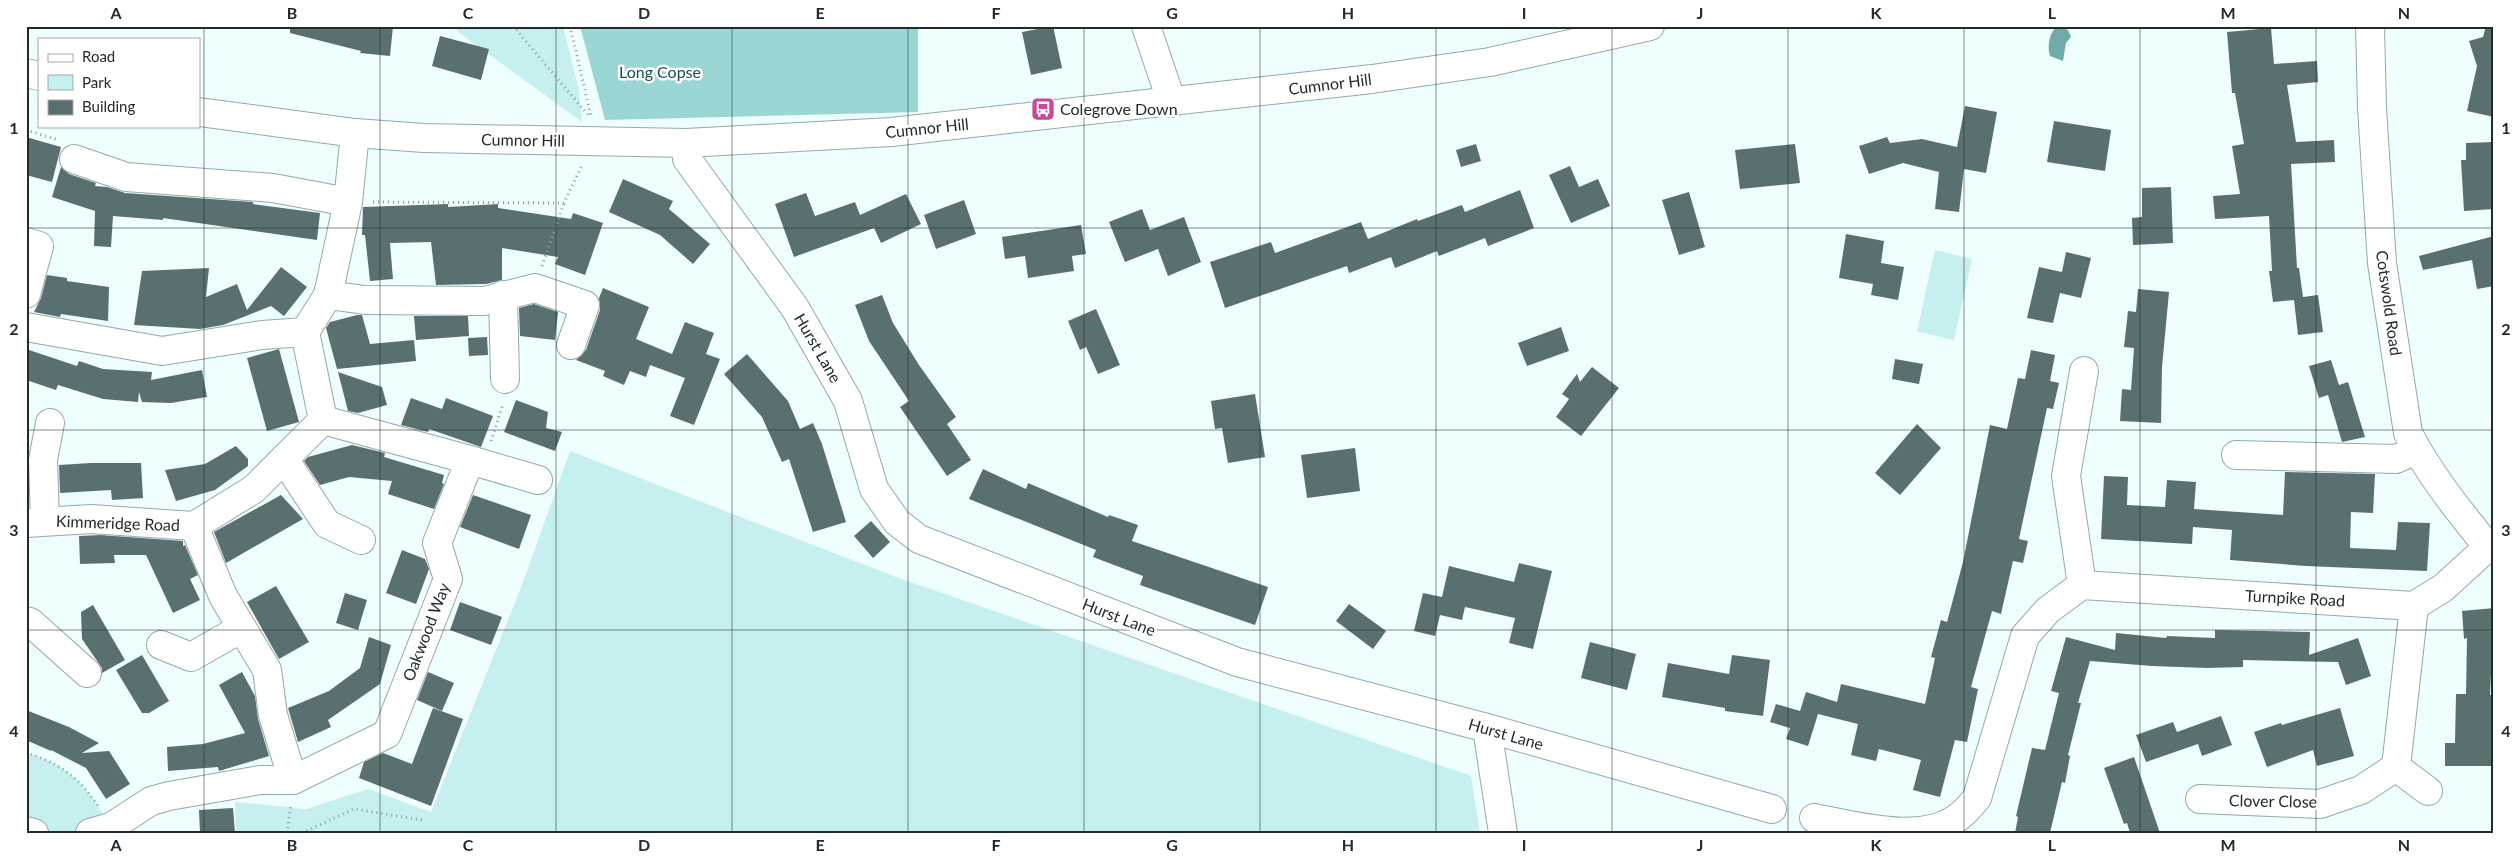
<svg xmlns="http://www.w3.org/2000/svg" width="2520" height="859" viewBox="0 0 2520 859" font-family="Lato,sans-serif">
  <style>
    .green { fill: #c6f0ef }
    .forest { fill: #9ad6d4 }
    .water { fill: #70abaa }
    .building { fill: #5a7070 }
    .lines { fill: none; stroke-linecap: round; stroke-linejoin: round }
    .minor-casing { stroke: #93aaa9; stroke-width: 30 }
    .path { stroke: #909d9d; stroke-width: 3; stroke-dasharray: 1 4; stroke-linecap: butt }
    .minor { stroke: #fff; stroke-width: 28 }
    .grid { fill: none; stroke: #222b2b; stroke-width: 1; stroke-opacity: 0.55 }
    .labels { text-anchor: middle; stroke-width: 5; stroke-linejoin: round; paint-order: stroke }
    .park-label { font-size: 16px; fill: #184d4c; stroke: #fff }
    .street-label { font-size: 16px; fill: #222b2b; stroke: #fff }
    .poi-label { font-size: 16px; fill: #222b2b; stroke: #fff; text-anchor: start }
    .neatline { fill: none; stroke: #222b2b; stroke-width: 2 }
    .grid-label { font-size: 16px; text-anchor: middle; font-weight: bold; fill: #222b2b }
  </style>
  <rect width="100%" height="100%" fill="#effefe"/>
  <!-- green -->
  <g class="green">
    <path d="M450,26h113l16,65 3,31z"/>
    <path d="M1935,250l37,9 -18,81 -37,-9z"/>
    <path d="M570,451l326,126 575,199 9,57h-1143l-20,-3 -1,3h-80l-1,-31 71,7 62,-20 63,23 91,-227z"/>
    <path d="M26,753c46,12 62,36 85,74l-21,6h-56l-8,-2z"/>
  </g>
  <!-- forest -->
  <path class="forest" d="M580,26h338v86l-313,8z"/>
  <!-- water -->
  <path class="water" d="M2057,26l11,4 3,7 -5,6 -3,18 -13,-5c-3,-10 -1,-23 7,-30z"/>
  <!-- building -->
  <g class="building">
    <path d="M290,26h103l-3,30 -30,-3 1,-2 -71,-18z"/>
    <path d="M1053,26l9,42 -31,7 -9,-43z"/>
    <path d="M2486,26h8v91l-27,-6 10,-45 -8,-25 14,-4z"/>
    <path d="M2271,28l3,36 43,-3 1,21 -31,3 9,57 38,-2 1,22 -44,2 6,104h2l4,29 15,-2 5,37 -25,3 -4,-35 -21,2 -4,-31h3l-3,-55 -54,3 -2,-23 27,-2 -8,-48 12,-2 -9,-51h-3l-5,-61z"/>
    <path d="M440,36l49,13 -8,31 -49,-14z"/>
    <path d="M1965,106l32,6 -11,61 -22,-4 -5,43 -24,-3 4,-37 -36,-9 -34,11 -10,-28 28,-9 3,6 32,-4 35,8z"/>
    <path d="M2054,121l57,9 -6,41 -58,-9z"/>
    <path d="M26,137l35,10 -9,35 -26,-7z"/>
    <path d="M2494,142v67l-30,2 -3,-51h5v-17z"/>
    <path d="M1476,144l5,17 -20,6 -5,-17z"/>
    <path d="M1795,144l5,39 -60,6 -5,-39z"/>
    <path d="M1570,166l9,21 19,-8 12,27 -39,17 -22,-48z"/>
    <path d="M61,167l8,7 27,9 -1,3 12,1 18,6 128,9v2l67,9 -3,27 -154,-22v2l-50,-4 -2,31 -17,-1 1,-35 -43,-14z"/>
    <path d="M623,179l50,22 -4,8 41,35 -17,20 -33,-29 -51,-23z"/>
    <path d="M2171,187l2,56 -40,2 -1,-27 10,-1v-29z"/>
    <path d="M1520,190l14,38 -46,18 -3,-8 -46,18 -2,-5 -42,17 -4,-11 -42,16 -2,-7 -122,42 -15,-46 61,-20 4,11 86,-31 7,17 49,-20 1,2 44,-16 3,7z"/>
    <path d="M1689,192l16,55 -26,8 -17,-55z"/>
    <path d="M806,193l9,23 40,-14 5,13 46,-21 15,30 -40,19 -7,-15 -80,29 -19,-53z"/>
    <path d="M964,200l12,34 -40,15 -12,-34z"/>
    <path d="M448,204v3l50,-3v4l73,11 2,-6 30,10 -18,52 -30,-11 3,-7 -56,-9v32l-16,4 -50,1 -5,-43 -41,1 3,36 -23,2 -5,-46h-3l1,-28z"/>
    <path d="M1142,209l8,21 34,-13 17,45 -33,14 -10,-27 -33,13 -16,-40z"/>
    <path d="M1081,225l5,29 -14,2 2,15 -46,7 -3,-22 -20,3 -3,-22z"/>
    <path d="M1846,234l38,7 -3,22 23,4 -6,33 -27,-5 2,-11 -34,-6z"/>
    <path d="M2494,236v50l-17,3 -5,-29 -49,10 -4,-14z"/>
    <path d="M2066,252l25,6 -10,40 -21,-5 -7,30 -26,-5 12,-51 23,5z"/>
    <path d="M281,267l26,20 -23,29 -13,-10 -48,19 -23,4 -66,-4 8,-54 67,-3 -3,29 31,-13 10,26z"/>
    <path d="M47,275l20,3v3l42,6 -1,34 -47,-7 -1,3 -26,-5 7,-14z"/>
    <path d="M603,288l46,19 -13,32 36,15 13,-32 29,11 -8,21 14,5 -26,66 -24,-9 15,-38 -35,-13 -4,12 -16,-6 -6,14 -21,-9 2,-5 -29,-11 10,-10 14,-40 -1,-12z"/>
    <path d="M2138,289l31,3 -7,75 -1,56 -41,-2 2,-32 9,1 3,-42 -10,-1 4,-36 8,1z"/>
    <path d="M882,295l11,28 26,42 37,52 -9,7 24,36 -24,16 -47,-69 9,-6 -40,-60 -14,-36z"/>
    <path d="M534,304l24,8 -3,28 -35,-4 -1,-28z"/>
    <path d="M1096,309l24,56 -22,9 -12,-27 -6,3 -12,-29z"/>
    <path d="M357,315h5l8,29 44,-4 2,21 -79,8 -11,-41 4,-6z"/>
    <path d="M414,316h54l1,20 -53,4z"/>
    <path d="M1561,327l8,24 -42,15 -9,-23z"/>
    <path d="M487,337l1,18 -19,1 -1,-18z"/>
    <path d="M26,349l51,17 2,-5 24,8 49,3 -1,8 51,-10 5,27 -36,6 -29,-1 -3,-10 -1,10 -35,-3 -45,-14 -2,5 -30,-10z"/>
    <path d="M279,349l20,73 -32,9 -20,-73z"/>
    <path d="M2031,350l24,5 -5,26 9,2 -6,26 -6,-1 -28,131 9,2 -5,22 -10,-2 -12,53 -9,-3 -21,76 7,2 -11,53 -12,-2 -15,57 -27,-7 8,-30 -42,-11 -3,12 -25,-6 7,-31 -40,-10 -10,32 -22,-7 4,-11 -20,-6 6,-18 24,7 6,-19 31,10 4,-18 84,20 10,-46 -4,-1 10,-37 6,2 16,-60 27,-137 17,4 11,-51 7,1z"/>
    <path d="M747,354l41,47 12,28 13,-6 9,21 24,78 -33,10 -24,-73 -7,3 -20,-45 -38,-43z"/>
    <path d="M1895,359l28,5 -4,20 -27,-5z"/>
    <path d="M2331,360l8,25 9,-3 17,55 -23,5 -14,-47 -9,3 -10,-32z"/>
    <path d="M1592,367l27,21 -38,48 -25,-19 13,-18 -7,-5 15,-20 3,8z"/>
    <path d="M338,372l44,15 5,18 -29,8 -10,-2z"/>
    <path d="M1255,394l10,63 -37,6 -6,-35 -7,1 -4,-28z"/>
    <path d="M411,398l31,11 4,-11 47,18 -12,31 -52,-18 -1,3 -27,-7z"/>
    <path d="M516,400l32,12 -2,16 16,4 -7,19 -51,-19z"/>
    <path d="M1917,424l24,24 -41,47 -25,-22z"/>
    <path d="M352,445l33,8 -1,4 60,18 -2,8 2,1 -10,25 -46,-15 4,-13 -43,-4 -29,8 -16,-24 4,-4z"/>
    <path d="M236,446l12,13v7l-33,24 -39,11 -11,-31 40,-6z"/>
    <path d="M1355,448l5,43 -53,7 -6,-43z"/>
    <path d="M91,463h50l2,35 -31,2 -1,-10 -51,3 -1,-28z"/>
    <path d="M983,469l43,20 2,-6 80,34 1,-2 29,10 -6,16 136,46 -13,38 -115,-40 3,-9 -50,-19 3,-7 -127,-51z"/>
    <path d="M2285,472l90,2 -2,39 -22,-1 -1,36 46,2 2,-28 32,1 -3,48 -121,-5 -76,-6 2,-30 -39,-3 -1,17 -91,-5 3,-63 24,1 -1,28 38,2 2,-27 29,2 -2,27 89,6z"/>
    <path d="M281,495l22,24 -77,44 -12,-31z"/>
    <path d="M473,495l58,20 -12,34 -59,-22z"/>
    <path d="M871,521l19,21 -17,16 -19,-22z"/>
    <path d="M100,535l83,6v5l2,-1 13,30 -8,4 10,21 -27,13 -27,-58h-32l1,8 -35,1 -1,-28z"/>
    <path d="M402,550l23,9 4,10 -13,35 -30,-11z"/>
    <path d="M1519,563l33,8 -19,78 -24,-6 6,-25 -50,-11 -3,13 -22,-5 -5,21 -21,-5 9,-38 19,4 7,-31 65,16z"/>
    <path d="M276,586l33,56 -30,17 -32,-57z"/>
    <path d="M345,593l22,7 -9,30 -22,-7z"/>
    <path d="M460,602l42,15 -11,28 -41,-15z"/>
    <path d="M1349,604l37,27 -13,18 -37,-28z"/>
    <path d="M93,605l32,55 -23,13v-5l-20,-29 -1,-27z"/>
    <path d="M2494,608l-4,87h4v71h-49v-23h10l1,-49h10l1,-56 -3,1 -2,-28z"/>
    <path d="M2215,630l95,2 -1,23 49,-17 13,38 -25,9 -8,-23 -95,-2v7l-36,1 -55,-2 -62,-5 -12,42h3l-13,52 2,1 -5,27 -3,-1 -12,51h-35l3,-16 -2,-1 16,-68 13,2 14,-57 -8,-2 15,-54 49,13 1,-17 50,5 1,-2 48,2z"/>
    <path d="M369,637l22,8 -11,39 -52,36 3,7 -33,15 -10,-34 41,-17 31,-23z"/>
    <path d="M1590,642l46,12 -9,36 -46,-12z"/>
    <path d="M142,655l27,46 -20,12h-7l-26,-43z"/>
    <path d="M1732,655l38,5 -7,56 -38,-5v-3l-63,-11 6,-34 61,11z"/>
    <path d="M242,672l13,24 3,23 11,37 -50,15 -1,-4 -50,4 -1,-24 36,-3 42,-11 -26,-48z"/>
    <path d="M428,672l26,11 -12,28 -25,-11z"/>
    <path d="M433,708l30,11 -32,87 -72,-28 5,-16 19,-9 29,11z"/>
    <path d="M2340,708l14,48 -37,10 -4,-16 -46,17 -13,-35 27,-9 1,2z"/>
    <path d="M26,710l43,17 30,16 -17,10 27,-2 21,33 -24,15 -20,-31 -35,-18v1l-25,-11z"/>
    <path d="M2221,716l11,29 -30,11 -4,-12 -52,18 -10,-27 37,-13 4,10z"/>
    <path d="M2134,757l26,76h-30l-3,-10 -3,1 -20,-56z"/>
    <path d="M233,808l2,25h-35l-1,-23z"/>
  </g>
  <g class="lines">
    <!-- minor casing -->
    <g class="minor-casing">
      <g id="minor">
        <path d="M1146,26l26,77"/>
        <path d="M2370,26l2,82 10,155 26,170c21,41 51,78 80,114l6,2"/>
        <path d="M26,73l13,3"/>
        <path d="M199,112l156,21 69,5 262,5 205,-11 481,-53 118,-17 160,-36"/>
        <path d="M686,143l1,16 108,149 53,93 26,88 23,33 22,17 318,123 250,66 285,81"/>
        <path d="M74,159l52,18 147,11 75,14"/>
        <path d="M26,242l13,4 -13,48"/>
        <path d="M328,295l37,5 119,1 51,-13 50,17 -14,40"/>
        <path d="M503,295l2,84"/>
        <path d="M26,327l136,24 100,-16 43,-3"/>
        <path d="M2236,455l160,4 21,-9"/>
        <path d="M284,459l43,65 34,16"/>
        <path d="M470,460l68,20"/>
        <path d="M45,520l-2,-60 7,-37"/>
        <path d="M26,523l65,-4 103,7 60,-37 69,-69 -18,-88 23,-37 20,-93 7,-69"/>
        <path d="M194,526l29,70 44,74 6,45 20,65"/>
        <path d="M2082,585l-16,-109 18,-105"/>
        <path d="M26,621l4,1 57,51"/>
        <path d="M161,645l30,12 51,-29"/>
        <path d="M1487,728l16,105"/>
        <path d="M2396,767l32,24"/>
        <path d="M2200,799l120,5 41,-14 35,-23 18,-161"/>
        <path d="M1814,818c43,8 110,28 147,-3 6,-5 11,-11 16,-17l48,-162 23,-26 34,-25 332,21 29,-18 45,-41"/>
        <path d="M26,831l8,2"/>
        <path d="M90,833l21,-6 40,-26 18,-5 91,-16h33l94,-46 61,-155 -11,-36 33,-83 -147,-40"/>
      </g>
    </g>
    <!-- path -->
    <g class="path">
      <path d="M513,26l76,90"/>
      <path d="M570,26l21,90"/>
      <path d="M26,130l32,10"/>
      <path d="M373,202l191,1 17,-36"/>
      <path d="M542,266l22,-63"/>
      <path d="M491,441l12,-37"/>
      <path d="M26,753c31,8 55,26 72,53"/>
      <path d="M287,833l4,-29"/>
      <path d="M302,833l52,-24 68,11"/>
    </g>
    <!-- minor -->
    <use href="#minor" class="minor"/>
  </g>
  <!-- grid -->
  <path class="grid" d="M204,26v807M380,26v807M556,26v807M732,26v807M908,26v807M1084,26v807M1260,26v807M1436,26v807M1612,26v807M1788,26v807M1964,26v807M2140,26v807M2316,26v807M26,228h2468M26,430h2468M26,630h2468"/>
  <!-- icons -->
  <defs>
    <g id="bus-square" transform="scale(1.25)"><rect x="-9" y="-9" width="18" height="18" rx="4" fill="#c64a9a" stroke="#fff"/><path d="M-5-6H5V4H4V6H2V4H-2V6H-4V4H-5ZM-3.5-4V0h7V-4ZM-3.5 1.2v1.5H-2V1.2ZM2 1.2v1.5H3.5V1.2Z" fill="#fff"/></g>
  </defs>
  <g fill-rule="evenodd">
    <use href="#bus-square" x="1043" y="109"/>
  </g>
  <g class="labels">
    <!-- park labels -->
    <g class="park-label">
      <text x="660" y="78">Long Copse</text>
    </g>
    <!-- street labels -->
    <g class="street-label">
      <text transform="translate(1330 84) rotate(-7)" y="6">Cumnor Hill</text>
      <text transform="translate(927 128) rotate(-6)" y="6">Cumnor Hill</text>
      <text transform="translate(523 140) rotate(1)" y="6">Cumnor Hill</text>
      <text transform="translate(2389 303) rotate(82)" y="6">Cotswold Road</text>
      <text transform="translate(818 348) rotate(60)" y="6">Hurst Lane</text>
      <text transform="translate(118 523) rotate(2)" y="6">Kimmeridge Road</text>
      <text transform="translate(2295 598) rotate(3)" y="6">Turnpike Road</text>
      <text transform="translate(1119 617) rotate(21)" y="6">Hurst Lane</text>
      <text transform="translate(426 632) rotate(-69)" y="6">Oakwood Way</text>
      <text transform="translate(1506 734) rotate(16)" y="6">Hurst Lane</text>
      <text transform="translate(2273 801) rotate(1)" y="6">Clover Close</text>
    </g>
    <!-- poi labels -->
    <g class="poi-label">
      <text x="1060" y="115">Colegrove Down</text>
    </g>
  </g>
  <!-- border -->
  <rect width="2520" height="859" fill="none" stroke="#ffffff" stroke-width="55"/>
  <!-- legend -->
  <rect x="38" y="38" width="162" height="90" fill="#ffffff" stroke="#a7aaaa"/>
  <rect x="48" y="54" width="25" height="8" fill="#ffffff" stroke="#a7aaaa"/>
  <text x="82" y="62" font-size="15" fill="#222b2b">Road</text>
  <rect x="48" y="75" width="25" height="15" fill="#c6f0ef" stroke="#a7aaaa"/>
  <text x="82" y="88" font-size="15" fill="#222b2b">Park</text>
  <rect x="48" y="100" width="25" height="15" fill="#5a7070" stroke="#a7aaaa"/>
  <text x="82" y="112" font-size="15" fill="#222b2b">Building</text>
  <rect x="28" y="28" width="2464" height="804" class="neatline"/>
  <g class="grid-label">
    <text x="116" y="19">A</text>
    <text x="292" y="19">B</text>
    <text x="468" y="19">C</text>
    <text x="644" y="19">D</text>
    <text x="820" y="19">E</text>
    <text x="996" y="19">F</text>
    <text x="1172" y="19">G</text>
    <text x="1348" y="19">H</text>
    <text x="1524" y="19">I</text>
    <text x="1700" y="19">J</text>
    <text x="1876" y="19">K</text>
    <text x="2052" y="19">L</text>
    <text x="2228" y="19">M</text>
    <text x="2404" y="19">N</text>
    <text x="14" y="134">1</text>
    <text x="2506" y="134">1</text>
    <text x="14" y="335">2</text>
    <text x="2506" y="335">2</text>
    <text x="14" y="536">3</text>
    <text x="2506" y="536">3</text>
    <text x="14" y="737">4</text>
    <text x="2506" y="737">4</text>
    <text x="116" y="851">A</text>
    <text x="292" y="851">B</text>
    <text x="468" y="851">C</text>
    <text x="644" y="851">D</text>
    <text x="820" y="851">E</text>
    <text x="996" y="851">F</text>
    <text x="1172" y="851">G</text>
    <text x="1348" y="851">H</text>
    <text x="1524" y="851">I</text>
    <text x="1700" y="851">J</text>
    <text x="1876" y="851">K</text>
    <text x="2052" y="851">L</text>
    <text x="2228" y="851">M</text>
    <text x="2404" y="851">N</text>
  </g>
</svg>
